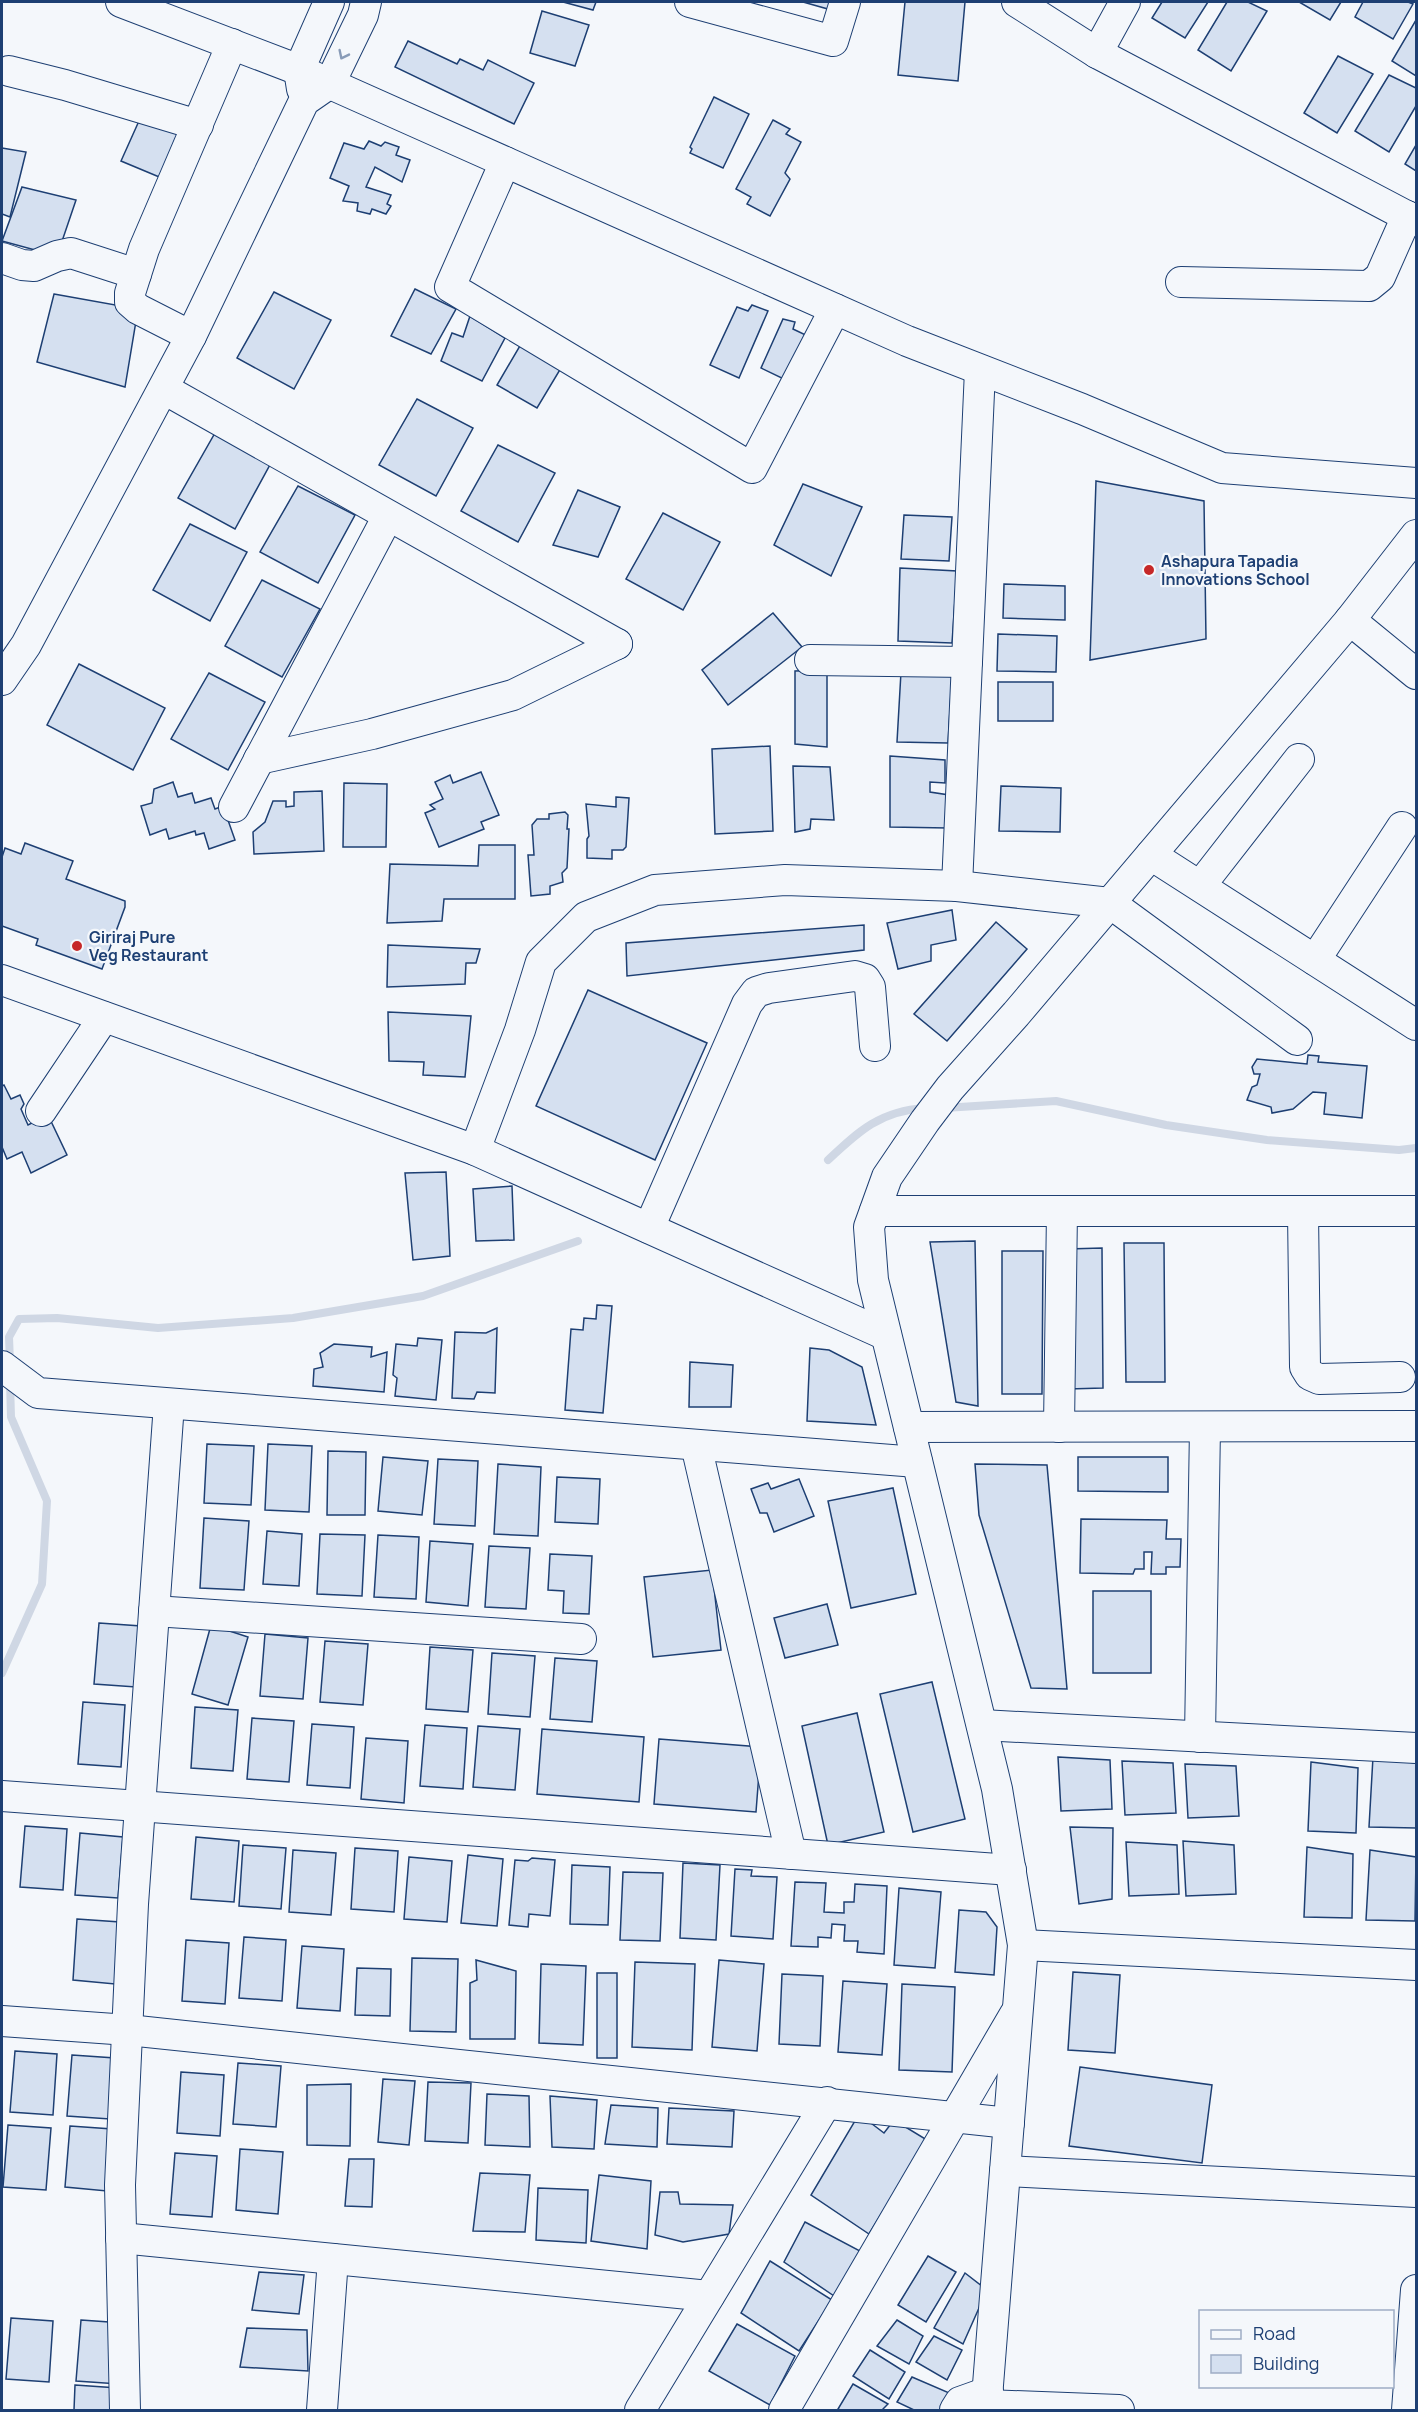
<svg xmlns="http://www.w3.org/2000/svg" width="1418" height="2412" viewBox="0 0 1418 2412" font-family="Manrope,sans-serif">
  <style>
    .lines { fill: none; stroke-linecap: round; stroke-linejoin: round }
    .stream { stroke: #cfd7e4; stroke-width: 8 }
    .building { fill: #d5e0f0; stroke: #1d3f73; stroke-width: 1.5 }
    .minor-casing { stroke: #1d3f73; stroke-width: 32 }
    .minor { stroke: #f4f7fb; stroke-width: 30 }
    .oneway { stroke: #889bb7 }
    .poi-dot { fill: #c62828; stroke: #f4f7fb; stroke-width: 2 }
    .labels { text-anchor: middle; stroke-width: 4.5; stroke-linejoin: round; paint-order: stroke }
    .poi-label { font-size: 16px; font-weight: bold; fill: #1d3f73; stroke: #f4f7fb; text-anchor: start }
  </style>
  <rect width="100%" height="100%" fill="#f4f7fb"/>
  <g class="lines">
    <!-- stream -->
    <g class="stream">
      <path d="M944,1108l112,-7 110,24 101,15 132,10 17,-2"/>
      <path d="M828,1160c31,-29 52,-49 97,-52"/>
      <path d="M10,1363l-1,-26 10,-18 38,-1 101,10 135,-10 130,-22 155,-55"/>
      <path d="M2,1673l40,-89 5,-83 -36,-84 -1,-35"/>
    </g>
  </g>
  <!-- building -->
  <g class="building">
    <path d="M563,2h33l-3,8z"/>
    <path d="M803,2h35l-3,9z"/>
    <path d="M905,2h60l-7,79 -60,-6z"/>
    <path d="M1162,2h46l-23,36 -33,-20z"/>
    <path d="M1227,2h21l19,9 -36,60 -33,-21z"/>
    <path d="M1299,2h42l-11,18z"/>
    <path d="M1363,2h45l5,2 -20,35 -38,-22z"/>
    <path d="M542,11l47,14 -14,41 -45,-13z"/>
    <path d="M1416,20v56l-24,-15z"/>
    <path d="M408,41l49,23 3,-5 23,11 5,-10 46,23 -20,41 -119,-57z"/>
    <path d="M1338,56l35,18 -36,59 -33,-20z"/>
    <path d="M1389,75l27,13v18l-27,46 -34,-21z"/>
    <path d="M714,97l35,17 -26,54 -33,-15 2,-4 -2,-2z"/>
    <path d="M143,112l40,23 -19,44 -43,-18z"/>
    <path d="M773,120l17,9 -4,5 15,8 -16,31 5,6 -20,37 -23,-12 4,-7 -15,-8z"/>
    <path d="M369,141l12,5 4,-4 14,5 -3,8 14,5 -8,22 -27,-15 -9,20 25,8 -4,9 4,2 -5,8 -14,-5 -2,5 -13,-3 1,-8 -15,-2 6,-15 -19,-8 14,-35 20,6z"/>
    <path d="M1416,145v26l-11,-7z"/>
    <path d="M2,148l24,4 -16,65 -8,-3z"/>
    <path d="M22,187l54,13 -19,56 -55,-15z"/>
    <path d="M415,289l41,20 -25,45 -40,-18z"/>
    <path d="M274,292l57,28 -37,69 -57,-31z"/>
    <path d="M54,294l84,15 -13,78 -88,-25z"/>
    <path d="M752,305l16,6 -29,67 -29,-13 27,-58 11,4z"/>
    <path d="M470,316l35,22 -23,43 -41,-20 11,-28 11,4z"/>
    <path d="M783,319l12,3 -2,7 17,8 -20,45 -29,-14z"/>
    <path d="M521,344l40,24 -24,40 -40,-23z"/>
    <path d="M417,399l56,29 -37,68 -57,-31z"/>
    <path d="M215,433l57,28 -37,68 -57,-31z"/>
    <path d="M498,445l57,28 -37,69 -57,-31z"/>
    <path d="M1096,481l108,20 2,138 -116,21z"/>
    <path d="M803,484l59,23 -31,69 -57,-31z"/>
    <path d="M298,486l57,29 -37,68 -58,-31z"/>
    <path d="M578,490l42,17 -22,50 -45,-12z"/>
    <path d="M663,513l57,29 -37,68 -57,-31z"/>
    <path d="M904,515l48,2 -3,44 -48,-2z"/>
    <path d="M190,524l57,28 -37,69 -57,-31z"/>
    <path d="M900,568l57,3 -5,72 -54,-2z"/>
    <path d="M262,580l58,29 -38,68 -57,-31z"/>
    <path d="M1004,584l61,2v34l-62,-2z"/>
    <path d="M773,613l29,34 -74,58 -26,-35z"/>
    <path d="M998,634l59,2 -1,36 -59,-1z"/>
    <path d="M79,664l86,44 -32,62 -86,-45z"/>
    <path d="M827,670v77l-32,-3v-73z"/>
    <path d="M901,672l51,4 -4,67 -51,-1z"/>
    <path d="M209,673l56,29 -37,68 -57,-31z"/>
    <rect x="998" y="682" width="55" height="39"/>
    <path d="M770,746l3,85 -58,3 -3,-85z"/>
    <path d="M890,756l55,4v23l-15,-1v10l19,3 -1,33 -58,-1z"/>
    <path d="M793,766l37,1 4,53 -23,-1 -1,10 -15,3z"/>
    <path d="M481,772l18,43 -18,7 3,7 -45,18 -14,-34 10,-4 -5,-4 13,-6 -8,-17 15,-7 3,8z"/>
    <path d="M173,782l5,15 14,-4 3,10 16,-5 4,11 8,-3 12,34 -26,9 -5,-16 -8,2 -1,-4 -26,8 -3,-10 -16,6 -9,-29 11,-3 2,-14z"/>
    <path d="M344,783l43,1 -1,63h-43z"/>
    <path d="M1001,786l60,2 -1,44 -61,-1z"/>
    <path d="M322,791l2,60 -70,3 -1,-22 12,-10 8,-21h13v6l8,-1v-14z"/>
    <path d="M616,797l13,1 -3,49 -3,3h-11v9l-25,-1v-19l2,-3 -3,-32 30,3z"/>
    <path d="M565,812l3,3 -1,14h2l-2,39 -5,5 1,9 -13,4v8l-19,2 -3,-41h6l-2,-30 5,-6h12v-5z"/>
    <path d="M25,843l48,18 -7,18 59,22v6l-23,62 -66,-24 2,-6 -36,-13v-69l3,-9 16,6z"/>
    <path d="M479,845h36v54h-71l-2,22 -55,2 3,-59 88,2z"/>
    <path d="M952,910l4,30 -25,5v16l-33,8 -11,-46z"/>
    <path d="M996,922l31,27 -80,92 -33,-27z"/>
    <path d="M864,925v25l-237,26 -1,-33z"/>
    <path d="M388,945l92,4 -4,14h-10l-1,21 -78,3z"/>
    <path d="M588,990l119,53 -52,117 -119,-54z"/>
    <path d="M388,1012l83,4 -6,61 -42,-2 1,-13 -35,-1z"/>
    <path d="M1308,1055l11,1 -1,6 49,4 -5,52 -38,-4 2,-21 -13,-1 -20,17 -21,4 -1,-6 -24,-7 5,-13 5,-2 3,-11h-6l-2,-7 5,-8 50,5z"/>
    <path d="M4,1085l7,14 9,-4 4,9 -3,5 7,16 20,-10 19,40 -36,18 -9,-21 -15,7 -5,-12v-61z"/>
    <path d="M446,1172l4,84 -37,4 -8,-87z"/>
    <path d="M512,1186l2,54 -38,1 -3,-52z"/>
    <path d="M975,1241l3,165 -22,-4 -26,-160z"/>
    <path d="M1124,1243h40l1,139h-39z"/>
    <path d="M1102,1248l1,140 -35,1 -1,-140z"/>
    <path d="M1002,1251h41l-1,143h-40z"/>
    <path d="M597,1305l15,1 -9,107 -38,-3 6,-81 12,1 1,-12 12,1z"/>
    <path d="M497,1328l-2,65 -18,-1 -3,7 -22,-1 3,-66 31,1z"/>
    <path d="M418,1338l24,2 -6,60 -41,-4 2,-18 -4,-3 3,-31 21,2z"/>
    <path d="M334,1344l38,3 -1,10 16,-5 -3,40 -71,-6 1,-17 9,-2 -3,-14z"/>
    <path d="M810,1348l19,2 33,17 14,58 -69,-4z"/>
    <path d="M690,1362l43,3 -2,42h-42z"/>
    <path d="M207,1444l47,2 -3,59 -47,-2z"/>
    <path d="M268,1444l44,2 -3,66 -44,-2z"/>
    <path d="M328,1451l38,1 -1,63h-38z"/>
    <path d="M383,1457l45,4 -6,54 -44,-4z"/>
    <path d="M1078,1457h90v35l-90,-1z"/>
    <path d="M438,1459l40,2 -3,65 -41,-2z"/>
    <path d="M498,1464l43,3 -3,69 -44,-2z"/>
    <path d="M975,1464l72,1 20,224 -36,-1 -52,-173z"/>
    <path d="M557,1477l43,2 -2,45 -43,-2z"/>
    <path d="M799,1479l15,37 -40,16 -7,-19h-7l-9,-24 17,-6 3,6z"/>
    <path d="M893,1488l23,106 -65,14 -23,-107z"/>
    <path d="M204,1518l45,3 -5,69 -44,-2z"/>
    <path d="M1081,1519l86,1 -1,19h15l-1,28h-14v7h-15l1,-22h-8v17h-9l-2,5 -53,-1z"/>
    <path d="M267,1531l35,3 -3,52 -36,-2z"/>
    <path d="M320,1534l45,1 -3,61 -45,-2z"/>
    <path d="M378,1535l41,2 -3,62 -42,-2z"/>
    <path d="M430,1541l43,3 -5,62 -42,-4z"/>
    <path d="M489,1546l41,2 -4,61 -41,-2z"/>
    <path d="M550,1554l42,2 -3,58 -26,-1 1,-22 -16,-1z"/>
    <path d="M712,1570l9,80 -68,7 -9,-80z"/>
    <rect x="1093" y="1591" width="58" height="82"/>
    <path d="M827,1604l11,41 -53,13 -11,-40z"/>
    <path d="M99,1623l42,3 -5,61 -42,-3z"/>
    <path d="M211,1625l37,12 -20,68 -36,-11z"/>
    <path d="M265,1634l43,4 -5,61 -43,-3z"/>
    <path d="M325,1641l43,3 -5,61 -43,-3z"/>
    <path d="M430,1647l43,3 -5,62 -42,-3z"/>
    <path d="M492,1653l43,3 -5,61 -42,-3z"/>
    <path d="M555,1658l42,3 -5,61 -42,-3z"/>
    <path d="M932,1682l33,137 -52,13 -33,-138z"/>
    <path d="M83,1702l42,3 -4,62 -43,-3z"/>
    <path d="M195,1707l43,3 -5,61 -42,-3z"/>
    <path d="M857,1713l27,119 -56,13 -26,-119z"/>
    <path d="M252,1718l42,3 -5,61 -42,-3z"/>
    <path d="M312,1724l42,3 -4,61 -43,-3z"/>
    <path d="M425,1725l42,3 -4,61 -43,-3z"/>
    <path d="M478,1726l42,3 -5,61 -42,-3z"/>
    <path d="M542,1729l102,8 -5,65 -102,-8z"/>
    <path d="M366,1738l42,3 -4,62 -43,-4z"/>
    <path d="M659,1739l102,8 -5,65 -102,-8z"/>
    <path d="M1058,1757l52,3 2,49 -51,2z"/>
    <path d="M1373,1757l43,6v65l-47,-1z"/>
    <path d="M1122,1761l51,2 3,50 -51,2z"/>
    <path d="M1311,1762l47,6 -2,65 -48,-2z"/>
    <path d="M1185,1764l51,2 3,50 -51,2z"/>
    <path d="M25,1826l42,3 -4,61 -43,-3z"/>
    <path d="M1070,1827l43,1 -1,71 -33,5z"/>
    <path d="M80,1833l43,4 -5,61 -43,-3z"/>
    <path d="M196,1837l43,4 -5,61 -43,-3z"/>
    <path d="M1183,1841l51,4 2,49 -50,2z"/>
    <path d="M1126,1842l51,3 2,49 -50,2z"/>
    <path d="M243,1845l43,3 -5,61 -42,-3z"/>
    <path d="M1307,1847l46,7 -1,64 -48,-1z"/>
    <path d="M355,1848l43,3 -4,61 -43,-3z"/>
    <path d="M293,1850l43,3 -5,62 -42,-3z"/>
    <path d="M1370,1850l46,7 -1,64 -49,-1z"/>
    <path d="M468,1855l35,4 -6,67 -36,-3z"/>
    <path d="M409,1857l43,4 -5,61 -43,-3z"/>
    <path d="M532,1858l23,2 -5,56 -21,-2 -1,13 -19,-2 6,-65 13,1z"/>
    <path d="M683,1863l37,2 -4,75 -36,-2z"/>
    <path d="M572,1865l38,2 -2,58 -38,-1z"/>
    <path d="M735,1869l17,1 -1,6 26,1 -4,62 -42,-3z"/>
    <path d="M623,1872l40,1 -3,68 -40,-1z"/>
    <path d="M795,1882l31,1 -2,29 20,1v-11h10l1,-18 32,2 -3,68 -27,-2 1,-11h-14l1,-16 -13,-1 -1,14 -13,-1v10l-27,-1z"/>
    <path d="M899,1888l42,4 -6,76 -41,-3z"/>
    <path d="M959,1910l27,2 11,15 -3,48 -39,-3z"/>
    <path d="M77,1919l43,3 -5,62 -42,-4z"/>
    <path d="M244,1937l42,3 -4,61 -43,-3z"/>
    <path d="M186,1940l43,3 -4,61 -43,-3z"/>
    <path d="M302,1946l42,3 -4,62 -43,-3z"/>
    <path d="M412,1958l46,1 -2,73 -46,-1z"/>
    <path d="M476,1960l40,11 -1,68h-45v-56l7,-3z"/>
    <path d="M719,1960l45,4 -7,87 -45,-4z"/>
    <path d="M635,1962l60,2 -3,86 -60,-3z"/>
    <path d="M541,1964l45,2 -3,79 -44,-2z"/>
    <path d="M357,1968l34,1 -1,47 -35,-1z"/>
    <path d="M1073,1972l47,3 -5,78 -47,-3z"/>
    <rect x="597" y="1973" width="20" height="85"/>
    <path d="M782,1974l41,2 -3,70 -41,-2z"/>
    <path d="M843,1981l44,3 -5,71 -44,-3z"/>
    <path d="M902,1984l53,3 -3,85 -53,-2z"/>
    <path d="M15,2051l42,3 -4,61 -43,-3z"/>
    <path d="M72,2055l43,3 -5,61 -43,-3z"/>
    <path d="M238,2063l43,3 -5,61 -43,-3z"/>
    <path d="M1080,2067l132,18 -10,78 -133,-17z"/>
    <path d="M181,2072l43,3 -4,61 -43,-3z"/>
    <path d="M383,2079l32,2 -6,64 -31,-3z"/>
    <path d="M428,2082l43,1 -3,60 -43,-2z"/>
    <path d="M351,2084l-1,62 -43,-1v-60z"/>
    <path d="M487,2094l42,2 1,51 -45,-2z"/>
    <path d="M550,2096l47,4 -3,49 -42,-2z"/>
    <path d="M611,2105l47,3 -1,39 -52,-3z"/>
    <path d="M669,2108l65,3 -2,36 -65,-3z"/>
    <path d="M859,2114l25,19 10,-13 33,20 -58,94 -58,-39z"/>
    <path d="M8,2125l43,3 -5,62 -43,-3z"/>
    <path d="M70,2126l42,3 -5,62 -42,-4z"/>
    <path d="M240,2149l43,3 -5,62 -42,-4z"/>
    <path d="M175,2153l42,3 -5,61 -42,-3z"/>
    <path d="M349,2159h25l-2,48 -27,-1z"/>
    <path d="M480,2173l50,2 -5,57 -52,-1z"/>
    <path d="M599,2175l52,6 -4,68 -56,-8z"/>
    <path d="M538,2188l50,2 -2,53 -50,-3z"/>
    <path d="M660,2192h18l2,12 53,1 -4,29 -46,8 -28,-7z"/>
    <path d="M805,2222l55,29 -23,47 -53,-36z"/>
    <path d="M928,2256l28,16 -30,50 -28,-17z"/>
    <path d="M770,2261l62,39 -33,51 -58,-38z"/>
    <path d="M259,2272l45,3 -5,39 -47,-4z"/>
    <path d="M965,2273l22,17 -24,54 -29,-16z"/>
    <path d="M11,2318l42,3 -4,61 -43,-3z"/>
    <path d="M81,2320l42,3 -4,61 -43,-3z"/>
    <path d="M897,2320l26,16 -14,28 -32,-18z"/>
    <path d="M737,2324l58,32 -25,49 -61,-34z"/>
    <path d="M247,2328l60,2 1,41 -68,-4z"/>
    <path d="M934,2336l28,14 -15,30 -31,-18z"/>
    <path d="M870,2350l35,22 -16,27 -36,-23z"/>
    <path d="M912,2377l42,18 -9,15h-31l-17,-8z"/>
    <path d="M853,2384l35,20 -6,6h-42l-2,-1z"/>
    <path d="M75,2385l43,3 -2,22h-42z"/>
  </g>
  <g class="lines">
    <!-- minor casing -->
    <g class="minor-casing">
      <g id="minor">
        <path d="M121,2l178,68 608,271 175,68 140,59 194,15"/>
        <path d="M690,2l143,39 12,-39"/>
        <path d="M1017,2l80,51 319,168"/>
        <path d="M1097,53l28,-51"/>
        <path d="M9,71l56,14 133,40"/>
        <path d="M302,89l-3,-19 30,-68"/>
        <path d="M505,162l-55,125 302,181 83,-159"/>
        <path d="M2,258l20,7 12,1 23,-10 14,-3 65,21"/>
        <path d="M1181,282l188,4 11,-9 27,-61"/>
        <path d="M191,336l-53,-27 -8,-7v-9l14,-44 88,-205"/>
        <path d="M164,389l453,255"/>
        <path d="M1350,620l66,54"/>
        <path d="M810,660l157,2"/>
        <path d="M2,680l24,-35 165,-309 113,-235 26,-18 33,-68 3,-13"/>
        <path d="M259,759l113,-25 141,-39 104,-51"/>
        <path d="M234,807l154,-291"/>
        <path d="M1151,855l265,170"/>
        <path d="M957,886l23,-516"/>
        <path d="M1200,886l99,-127"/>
        <path d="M1315,960l87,-133"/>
        <path d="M2,980l473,170 411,185"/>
        <path d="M41,1111l63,-94"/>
        <path d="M475,1150l45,-120 21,-68 45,-45 69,-27 130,-10 172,6 153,17 187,137"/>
        <path d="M875,1211h541"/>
        <path d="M1303,1212l2,155 5,8 9,4 81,-2"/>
        <path d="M649,1228l98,-224 9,-12 13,-4 86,-12 10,3 5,8 5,59"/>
        <path d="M2,1366l36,27 879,69"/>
        <path d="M909,1427l507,-1"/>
        <path d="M1059,1427l3,-216"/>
        <path d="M696,1445l95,409"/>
        <path d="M154,1611l427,28"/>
        <path d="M982,1725l434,23"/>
        <path d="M1200,1737l5,-310"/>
        <path d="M2,1796l1009,74"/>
        <path d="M1023,1945l393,20"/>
        <path d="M2,2021l126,9 881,93"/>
        <path d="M1005,2171l411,21"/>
        <path d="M121,2238l588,58"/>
        <path d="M986,2405l133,5"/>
        <path d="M125,2410l-5,-225 13,-281 36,-500"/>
        <path d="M322,2410l11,-151"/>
        <path d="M640,2410l187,-308"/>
        <path d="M784,2410l231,-396"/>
        <path d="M955,2410l5,-8 28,-10"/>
        <path d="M986,2410l37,-465 -26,-156 -124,-509 -4,-53 18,-50 38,-56 25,-33 66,-74 334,-394 66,-85"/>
        <path d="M1407,2410l9,-120"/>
      </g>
    </g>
    <!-- minor -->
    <use href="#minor" class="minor"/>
  </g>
  <!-- one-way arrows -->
  <defs><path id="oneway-chevron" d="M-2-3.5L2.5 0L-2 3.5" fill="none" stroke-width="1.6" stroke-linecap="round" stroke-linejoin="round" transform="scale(1.5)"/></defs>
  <use class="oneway" href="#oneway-chevron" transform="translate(343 55) rotate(116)"/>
  <!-- markers -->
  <g class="poi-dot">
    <circle cx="1149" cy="570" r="6"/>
    <circle cx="77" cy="946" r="6"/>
  </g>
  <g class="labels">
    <!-- poi labels -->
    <g class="poi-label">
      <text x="1161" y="567">Ashapura Tapadia<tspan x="1161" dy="18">Innovations School</tspan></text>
      <text x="89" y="943">Giriraj Pure<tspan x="89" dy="18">Veg Restaurant</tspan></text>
    </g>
  </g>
  <!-- border -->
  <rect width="1418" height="2412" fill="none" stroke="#1d3f73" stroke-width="6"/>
  <!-- legend -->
  <rect x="1199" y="2310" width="195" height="78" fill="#f4f7fb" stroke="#9eadc5" stroke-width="1.5"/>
  <rect x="1211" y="2330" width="30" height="9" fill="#f4f7fb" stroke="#9eadc5" stroke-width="1.5"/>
  <text x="1253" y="2340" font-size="18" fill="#1d3f73">Road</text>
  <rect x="1211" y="2355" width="30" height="18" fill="#d5e0f0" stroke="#9eadc5" stroke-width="1.5"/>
  <text x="1253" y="2370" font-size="18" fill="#1d3f73">Building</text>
</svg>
